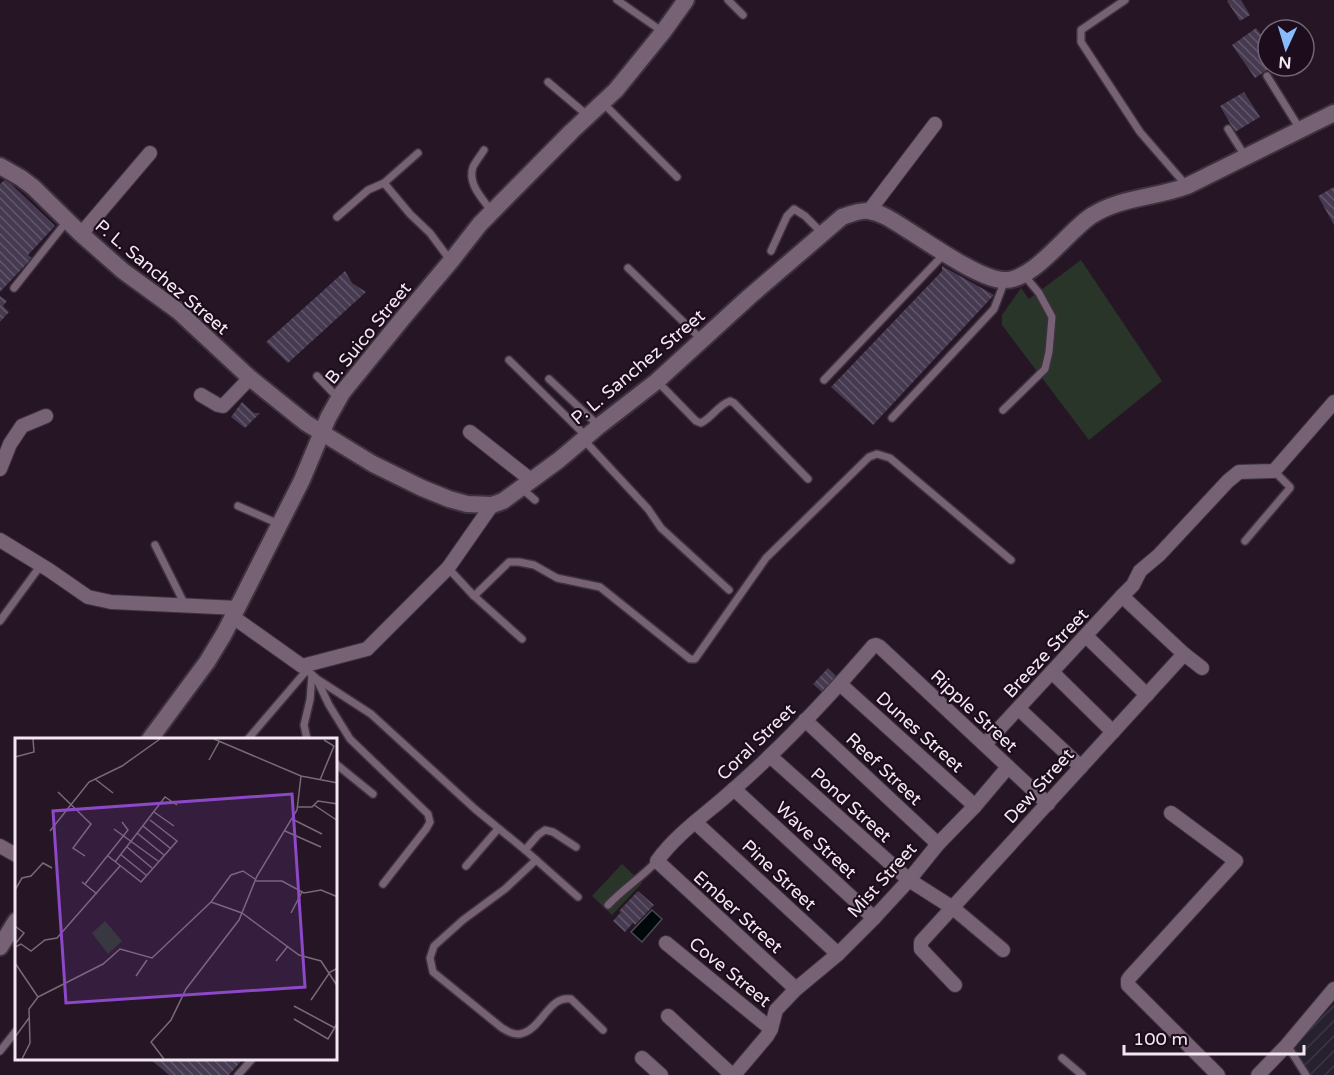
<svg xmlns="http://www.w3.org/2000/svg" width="1334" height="1075" viewBox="0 0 1334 1075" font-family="'Varela Round',sans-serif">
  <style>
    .industrial { fill: url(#industrial-furrows) }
    .grass { fill: #2a3529 }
    .water { fill: #00080c; stroke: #494b51; stroke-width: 1.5 }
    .building { fill: url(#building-back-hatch) }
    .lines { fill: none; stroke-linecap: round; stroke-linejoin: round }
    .service-casing { stroke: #3d313c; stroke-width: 10 }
    .minor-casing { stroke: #3d313c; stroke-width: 16 }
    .tertiary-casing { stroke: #3d313c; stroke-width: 20 }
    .service { stroke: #766274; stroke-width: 7 }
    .minor { stroke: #766274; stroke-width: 14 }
    .tertiary { stroke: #766274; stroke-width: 16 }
    .labels { text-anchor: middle; stroke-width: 4.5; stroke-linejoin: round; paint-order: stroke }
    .street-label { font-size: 18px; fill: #f3e8f2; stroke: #1d0d1c }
    .inset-road { fill: none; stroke: #786a77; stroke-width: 1.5 }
    .view { fill: #8d48c7; fill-opacity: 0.15; stroke: #8d48c7; stroke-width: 3 }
    .inset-edge { fill: none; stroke: #f3e8f2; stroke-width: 3 }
  </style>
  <defs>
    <pattern id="industrial-furrows" width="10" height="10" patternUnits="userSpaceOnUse" patternTransform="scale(1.5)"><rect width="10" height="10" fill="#27202f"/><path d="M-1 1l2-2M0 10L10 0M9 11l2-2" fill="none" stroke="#3c3643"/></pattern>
    <pattern id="building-back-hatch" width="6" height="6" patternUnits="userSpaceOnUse" patternTransform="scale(1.5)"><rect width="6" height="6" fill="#463a50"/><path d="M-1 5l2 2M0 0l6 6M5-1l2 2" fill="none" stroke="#61566a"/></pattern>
  </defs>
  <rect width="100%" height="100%" fill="#261625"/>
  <!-- industrial -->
  <path class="industrial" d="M1334,1003v72h-29l-17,-25z"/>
  <!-- grass -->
  <g class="grass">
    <path d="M1081,260l81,121 -73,59 -87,-115v-10l19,-27 8,11z"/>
    <path d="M622,864l20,19 -30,32 -20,-19z"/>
  </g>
  <!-- water -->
  <path class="water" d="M652,910l10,9 -20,23 -11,-10z"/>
  <!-- building -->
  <g class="building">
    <path d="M1228,0h13l9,15 -10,6 -13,-20z"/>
    <path d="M1256,28l12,16v22h5l-18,12 -23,-33z"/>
    <path d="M1244,92l16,25 -25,15 -15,-26z"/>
    <path d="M6,179l49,47 -27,29 4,3 -32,34v-108z"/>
    <path d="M1334,187v38l-16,-29z"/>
    <path d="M942,266l52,29 -121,130 -42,-38 111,-116z"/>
    <path d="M345,271l7,12 14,9 -78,71 -22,-21z"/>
    <path d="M0,296l7,5 -4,5 6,6 -9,10z"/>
    <path d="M242,402l12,11h6l-15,15 -14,-11z"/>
    <path d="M828,668l9,9 -14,16 -10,-9z"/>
    <path d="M638,891l16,14 -19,20 -2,-2 -8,9 -12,-11 8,-9 -2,-1z"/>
    <path d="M149,1058h95l-15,17h-60z"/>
  </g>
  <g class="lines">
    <!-- service casing -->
    <g class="service-casing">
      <g id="service">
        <path d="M617,0l46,32"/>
        <path d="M728,0l15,15"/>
        <path d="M1125,0l-44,30v12l59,90 46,53"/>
        <path d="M1267,76l33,53"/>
        <path d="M548,82l39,33"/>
        <path d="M603,103l74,74"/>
        <path d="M1228,129l17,27"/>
        <path d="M484,150c-3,5 -8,11 -11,17 -6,17 10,32 19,45"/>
        <path d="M384,183l34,-30"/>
        <path d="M337,217l31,-27 16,-7 26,31 20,19 20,27"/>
        <path d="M771,251l16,-35 7,-7 11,7 18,18"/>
        <path d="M628,268l73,71"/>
        <path d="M14,288l53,-67"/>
        <path d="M509,360l77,76"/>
        <path d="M317,376l21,22"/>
        <path d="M549,379l50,47"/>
        <path d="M824,380l121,-127"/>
        <path d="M657,381l39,40 5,2c11,-5 17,-18 29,-22l4,2 74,76"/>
        <path d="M1003,410l42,-41 4,-17 3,-35 -13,-24 -15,-18"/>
        <path d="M892,418l102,-109 11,-29"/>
        <path d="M583,439l65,70 13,19 68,62"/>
        <path d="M521,488l14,12"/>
        <path d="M238,506l41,18"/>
        <path d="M1245,541l45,-53v-1l-16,-16"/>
        <path d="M155,545l30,60"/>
        <path d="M448,568l26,28 48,43"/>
        <path d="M474,596l35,-34h10l15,3 23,13 43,9 90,72h5l71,-101 103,-101 8,-3 13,4 121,102"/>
        <path d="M0,621l41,-56"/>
        <path d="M302,666l15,13 54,35 104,95 50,41 53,47"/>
        <path d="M318,682l11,23 21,34 78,75 2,8 -4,7 -43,55"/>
        <path d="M248,739l59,-69"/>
        <path d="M307,739l-3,-14 6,-25 2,-25"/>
        <path d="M336,764l37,30"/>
        <path d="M525,850l13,-15 7,-5 8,2 23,15"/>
        <path d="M536,860l-31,29 -42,31 -29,26 -4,12 3,14 69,56c5,3 11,7 18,6 22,-4 28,-39 51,-35l32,31"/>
        <path d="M466,866l32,-37"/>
        <path d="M608,905c15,-16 34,-28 49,-44"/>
        <path d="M1287,1045l19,30"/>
        <path d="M0,1051l16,-20"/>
        <path d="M1062,1058l20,17"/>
        <path d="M238,1075l15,-17"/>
      </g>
    </g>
    <!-- minor casing -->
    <g class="minor-casing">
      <g id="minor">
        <path d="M869,211l66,-87"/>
        <path d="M81,234l69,-81"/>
        <path d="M201,395l17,10 5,1 27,-28"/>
        <path d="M470,432l61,48"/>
        <path d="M0,469l10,-25 12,-18 24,-10"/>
        <path d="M0,540l49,30 39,27 23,5 127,6"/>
        <path d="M1122,596l62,58 18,14"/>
        <path d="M233,617l69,49 65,-17 81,-81 44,-63"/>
        <path d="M1086,636l61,59"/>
        <path d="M1052,672l61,60"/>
        <path d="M840,684l135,122"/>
        <path d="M1019,709l62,58"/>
        <path d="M805,720l133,124"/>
        <path d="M985,744l137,-148 11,-11 7,-14 19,-16 69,-74 11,-9 35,-1 60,-69"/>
        <path d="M770,756l139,124 44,28 50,42"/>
        <path d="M734,789l140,129"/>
        <path d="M1171,813l65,48 -106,116 -2,3v5l90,90"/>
        <path d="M695,822l143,132"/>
        <path d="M0,846l16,9"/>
        <path d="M666,943l105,86"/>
        <path d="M955,985l-34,-36v-7l263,-288"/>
        <path d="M796,989l-139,-128c21,-29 51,-48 77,-72 50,-44 96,-93 139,-143l3,-1 4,2 168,157"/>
        <path d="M668,1016l64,59"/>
        <path d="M642,1058l19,17"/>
        <path d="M734,1075l33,-39 4,-7 5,-19 20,-21 42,-35 36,-36 35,-38 29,-36 37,-38 33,-39"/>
        <path d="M1258,1075l29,-30 47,-56"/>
      </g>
    </g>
    <!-- tertiary casing -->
    <g class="tertiary-casing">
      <g id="tertiary">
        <path d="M0,166l21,12 12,9 48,47 42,37 55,40 72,67 56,45 67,41 49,24 27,11 18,5 25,1 11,-4 56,-41 40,-34 58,-45 92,-84 93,-80c8,-3 18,-7 27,-6 14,2 26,11 37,18 23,14 73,50 97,51 30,2 64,-48 88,-64 29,-19 64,-18 96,-30l147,-73"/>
        <path d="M150,739l57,-77 17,-28 78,-154 26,-62 14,-25 61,-75 48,-57 29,-37 92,-93 44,-41 47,-58 23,-32"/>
        <path d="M0,947l16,-26"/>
      </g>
    </g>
    <!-- service -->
    <use href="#service" class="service"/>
    <!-- minor -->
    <use href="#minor" class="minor"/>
    <!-- tertiary -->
    <use href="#tertiary" class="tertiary"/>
  </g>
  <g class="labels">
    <!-- street labels -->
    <g class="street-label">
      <text transform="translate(162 277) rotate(40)" y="6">P. L. Sanchez Street</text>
      <text transform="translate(368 333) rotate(-51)" y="6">B. Suico Street</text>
      <text transform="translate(638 367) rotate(-40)" y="6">P. L. Sanchez Street</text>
      <text transform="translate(1046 653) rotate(-47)" y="6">Breeze Street</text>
      <text transform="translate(974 711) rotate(43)" y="6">Ripple Street</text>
      <text transform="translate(920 732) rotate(42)" y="6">Dunes Street</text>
      <text transform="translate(756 742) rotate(-44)" y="6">Coral Street</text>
      <text transform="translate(884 769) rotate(43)" y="6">Reef Street</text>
      <text transform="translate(1039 786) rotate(-48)" y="6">Dew Street</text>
      <text transform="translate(851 805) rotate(42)" y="6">Pond Street</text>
      <text transform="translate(816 840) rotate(43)" y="6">Wave Street</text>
      <text transform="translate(779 875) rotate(43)" y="6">Pine Street</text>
      <text transform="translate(882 880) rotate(-48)" y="6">Mist Street</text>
      <text transform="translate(738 912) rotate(42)" y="6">Ember Street</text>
      <text transform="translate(730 972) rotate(39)" y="6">Cove Street</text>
    </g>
  </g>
  <!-- overview -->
  <g transform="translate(15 738)">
    <rect width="322" height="322" fill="#261625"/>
    <path d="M90,183l17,20 -14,13 -16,-21z" fill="#2a3529"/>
    <path class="inset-road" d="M199,1l87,37 37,7M0,19l19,-5 -1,-13M194,22l10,-18M80,41l18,14M305,42l14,-34 -10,-6M43,54l33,32 -18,24 12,8M299,67l24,16M283,69h14l6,-6 20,3M139,74l20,14M277,81l30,15M128,88l27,22M99,91l44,32M35,93l39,-49 33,-16 38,-27M270,93l36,16M122,95l27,22M112,109l25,21M105,116l26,21M93,118l33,26 36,-41 -27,-21M100,124l50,-65 12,8M240,143h27l22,12 17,-3 17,7M67,144l15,12M70,146l43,-54 -6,-8M0,152l7,-12 9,-2 12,-13 9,5M196,164l31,11 57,42 22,6 17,26M276,175l11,-21M0,188l9,7 -9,11M0,209l6,-3 10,7 14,-11 12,-2 63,-72M261,223l12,-15M0,225l23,34M121,238l11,-16M23,259l65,-33 17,-15 32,9 59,-56 20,-27 12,-4 12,8M296,262l19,-28 8,-4M279,268l41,22M279,281l34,20 10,-17M0,299l14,-19M7,321l8,-16 -1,-34 9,-12M149,321l-13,-17 20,-22 15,-31 53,-69 18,-44 40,-66 4,-34"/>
    <path class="view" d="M277,56l13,193 -239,16 -13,-192z"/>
    <rect width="322" height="322" class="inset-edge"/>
  </g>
  <!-- north arrow -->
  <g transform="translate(1286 48) rotate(184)"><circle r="28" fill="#1d0d1c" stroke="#736572" stroke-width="1.5"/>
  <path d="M0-4.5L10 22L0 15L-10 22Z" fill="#88bafc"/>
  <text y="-9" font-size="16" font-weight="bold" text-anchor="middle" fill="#f3e8f2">N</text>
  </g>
  <!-- scale -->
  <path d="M1124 1045v9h180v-9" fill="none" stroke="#f3e8f2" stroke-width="3"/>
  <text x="1133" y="1045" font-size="18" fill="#f3e8f2" stroke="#1d0d1c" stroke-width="4.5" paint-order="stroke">100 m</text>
</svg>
